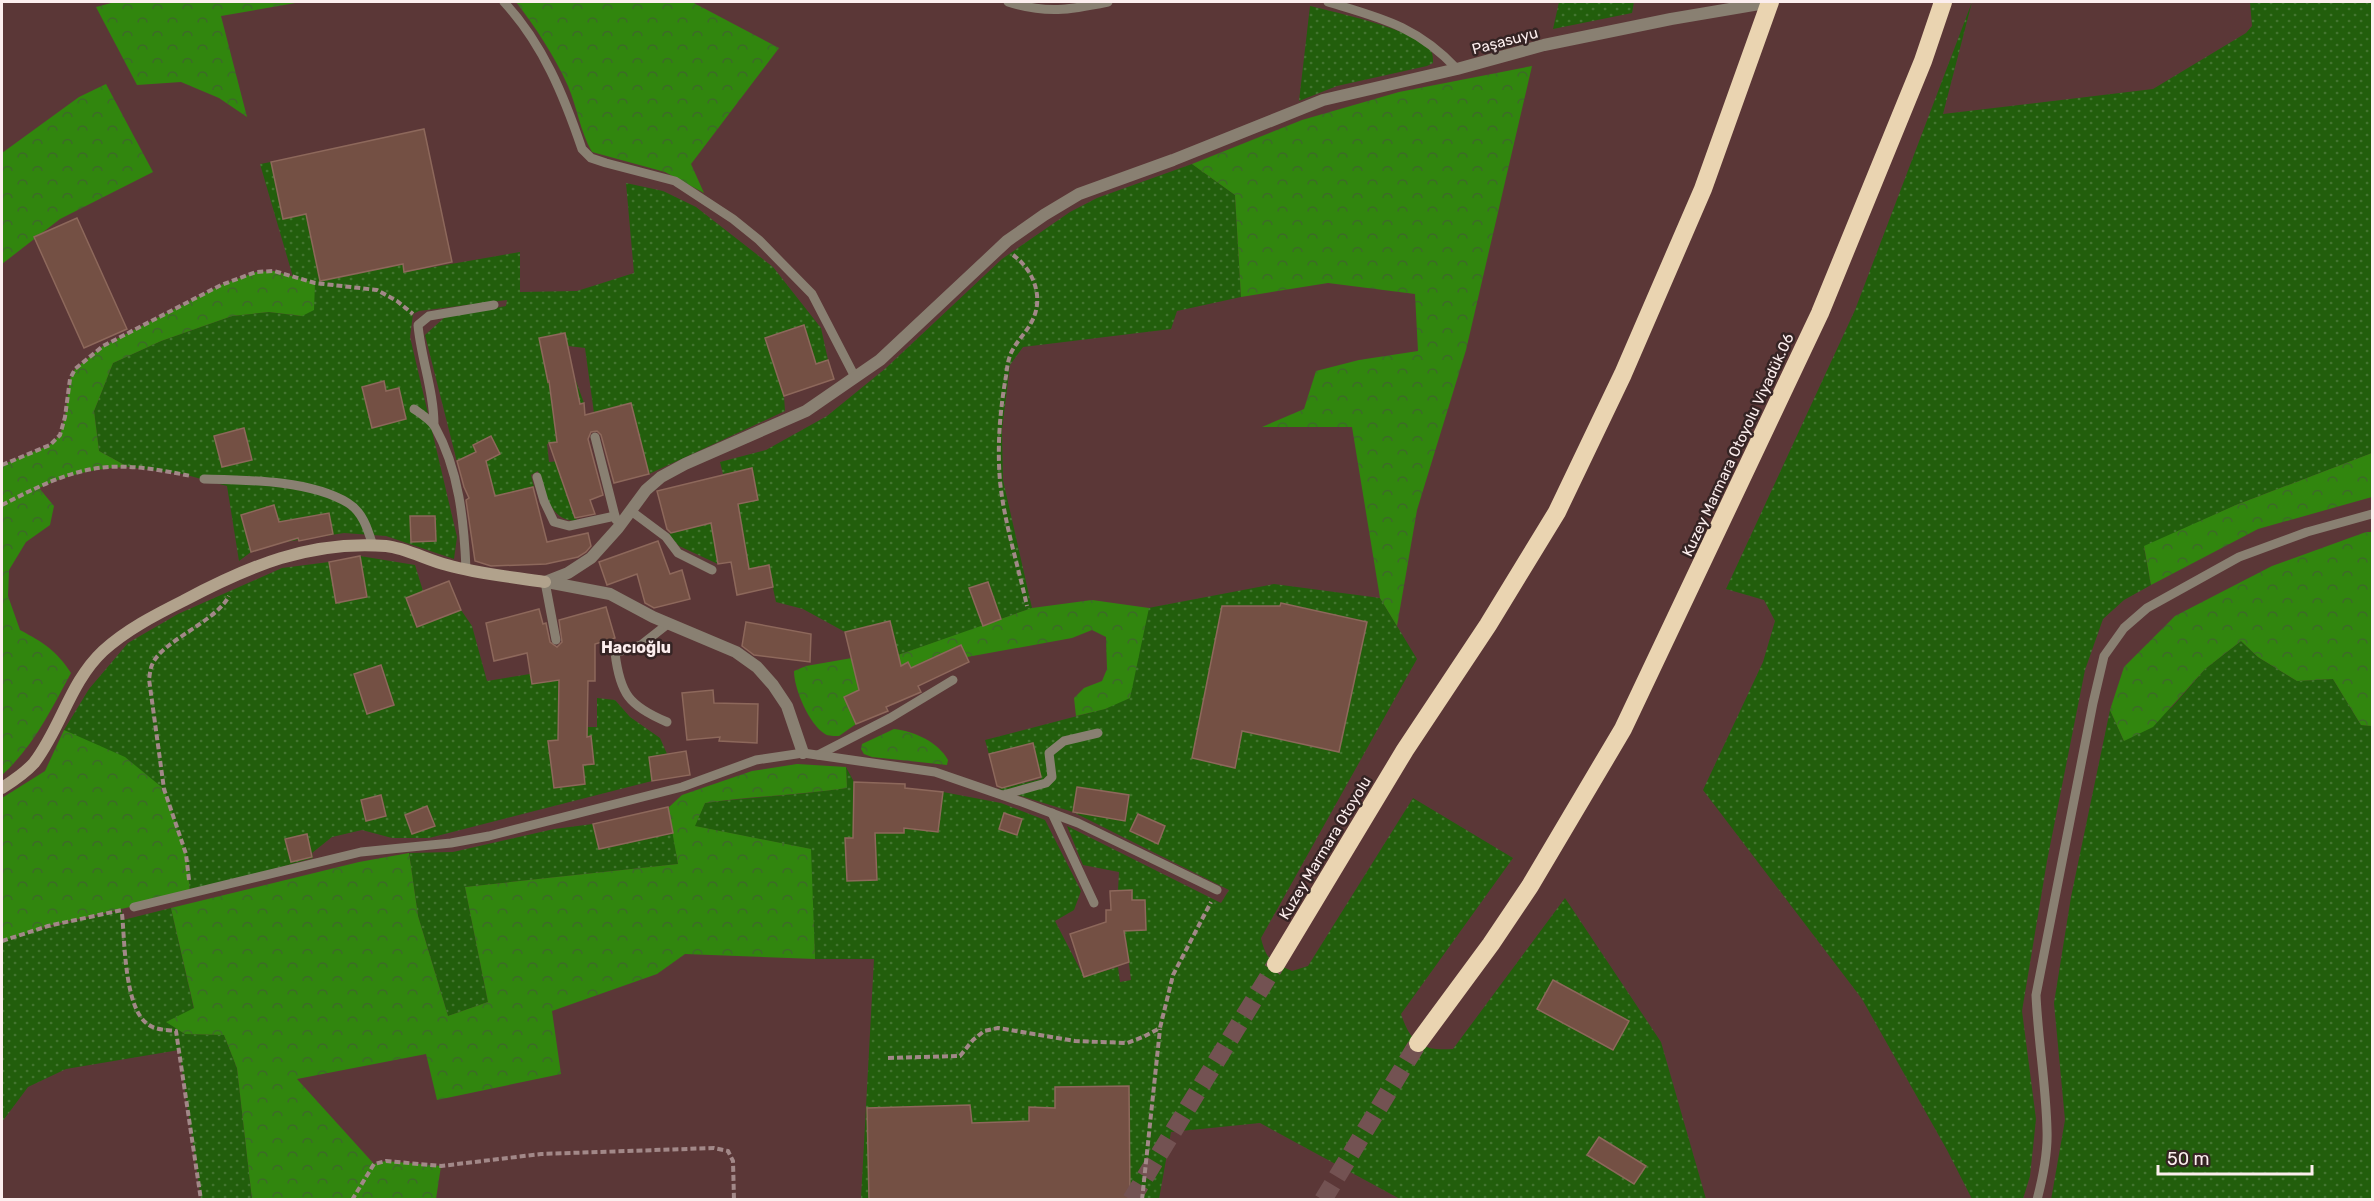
<svg xmlns="http://www.w3.org/2000/svg" width="2374" height="1201" viewBox="0 0 2374 1201" font-family="Rubik,sans-serif">
  <style>
    .grass { fill: url(#grass-dots) }
    .forest { fill: url(#forest-crowns) }
    .building { fill: #745044; stroke: #8d685b; stroke-width: 1.5 }
    .lines { fill: none; stroke-linecap: round; stroke-linejoin: round }
    .highway-tunnel { stroke: #735252; stroke-width: 18; stroke-dasharray: 18 9; stroke-linecap: butt }
    .path { stroke: #a28888; stroke-width: 4; stroke-dasharray: 6 3; stroke-linecap: butt }
    .lane { stroke: #898072; stroke-width: 9 }
    .street { stroke: #898072; stroke-width: 12 }
    .secondary { stroke: #b1a28c; stroke-width: 12 }
    .highway { stroke: #ead4b1; stroke-width: 18 }
    .labels { text-anchor: middle; stroke-width: 5; stroke-linejoin: round; paint-order: stroke }
    .street-label { font-size: 15px; fill: #fceeee; stroke: #352424 }
    .neighbourhood-label { font-size: 16px; font-weight: bold; fill: #fceeee; stroke: #352424 }
  </style>
  <defs>
    <pattern id="grass-dots" width="8" height="8" patternUnits="userSpaceOnUse" patternTransform="scale(1.5)"><rect width="8" height="8" fill="#225e0c"/><path d="M2 2h.1M6 6h.1" fill="none" stroke="#437530" stroke-width="1.8" stroke-linecap="round"/></pattern>
    <pattern id="forest-crowns" width="20" height="18" patternUnits="userSpaceOnUse" patternTransform="scale(1.5)"><rect width="20" height="18" fill="#31860e"/><path d="M2 6a3 3 0 1 1 6 0M12 15a3 3 0 1 1 6 0" fill="none" stroke="#3d6a28"/></pattern>
  </defs>
  <rect width="100%" height="100%" fill="#5b3737"/>
  <!-- grass -->
  <g class="grass">
    <path d="M1559,2h75l-2,11 -79,16z"/>
    <path d="M1972,2l-29,112 210,-25 93,-56 6,-7 -2,-24h122v451l-136,52 -92,42 7,38 -27,15 -21,19 -18,51 -38,191 -25,150 14,108 -6,57 -7,23h-51l-25,-49 -85,-151 -159,-209 60,-128 12,-41 -11,-21 -38,-11 129,-279z"/>
    <path d="M1310,6c24,6 113,25 122,47 1,3 1,7 1,10l-6,3 -90,20 -38,15z"/>
    <path d="M376,139l29,133 115,-20v40l57,-1 57,-18 -8,-90 37,8 33,16 77,60 48,61 7,32 -15,8 -10,-43 -38,13 19,58 1,15 -136,63 -18,-71 -37,10 -9,-65 -17,-2 -3,-13 -26,5 9,43 26,-5 10,27 -31,4 4,35 -10,2 2,18 41,-4 -28,20 15,43c-28,0 -31,-28 -39,-50l-7,4 3,12 -31,7 9,39 31,-7 3,17 -36,9 -38,-98 -15,8 -32,-127 20,-18 61,-11 1,-6 -88,11 -6,3 -3,23 47,200 -3,22 -68,-23 -42,-3 -59,9 -34,10 -12,9 -12,-75 -44,-12 -55,-7 -29,-16 -5,-40 19,-48 48,-22 71,-25 37,-4 32,4 14,-33 -22,-6 -33,-113 11,-2 12,57 23,-5 61,-72z"/>
    <path d="M1192,164l43,31 6,102 -64,14 -6,18 -148,18 -13,18 -8,65 1,50 29,128 -31,11 -14,-37 -17,7 13,37 -85,29 -53,-23 -42,-23 -27,-7 -8,-37 -35,7 -2,-10 -19,-32 6,34 -39,-18 -11,-12 36,-9 -8,-33 56,-23 -29,5 -3,-12 46,-12 61,-34 59,-48 116,-109 68,-47 27,-14z"/>
    <path d="M360,556l55,9 8,26 -17,8 11,28 44,-17 11,16 15,55 43,-7 2,10 30,-5 25,3 1,11h-30v34h39v-29l18,2 15,17 30,21 7,16 -18,3 3,24 -223,57h-37l-30,-8 -30,7 -20,16 1,5 -123,35 -4,-39 -122,-124 25,-41 39,-46 50,-29 104,-46 47,-6 8,40 30,-5z"/>
    <path d="M1274,584l106,14 37,61 -156,279c5,22 11,24 31,33l16,-5 105,-168 100,60 -112,156c10,30 22,37 52,35l112,-151 96,144 45,157h-306l-140,-76 -89,9 -12,67h-298l13,-240h-59l-5,-110 -116,-23 11,-23c47,-6 95,-8 142,-15l-1,-21 8,15 -1,50 51,1 1,-11 33,10 5,-40 58,11 44,17 36,71 -7,19 -19,11 29,56 34,-10 2,15 11,-2 -5,-41 -12,-8 32,-1 -1,-30h-13l-1,-10 -13,1 1,-19 -36,-7 -16,-39 154,77 8,-13 -156,-78 -75,-23 43,-10 -8,-35 -44,10 -4,-14 123,-32 -2,-92z"/>
    <path d="M2241,641l17,16 39,24 36,-2 28,46 11,1v473l-321,1 14,-80 -11,-117 17,-106 39,-187 14,31 48,-34 33,-38z"/>
    <path d="M593,824l6,25 74,-16 5,31 -213,23 23,115 -40,14 -30,-100 -9,-63 44,-1 101,-23z"/>
    <path d="M171,908l23,101 -27,13 18,12 39,1 13,33 15,131h-51l-22,-149 -113,19 -38,18 -26,35v-181l6,-4 114,-27 1,10z"/>
  </g>
  <!-- forest -->
  <g class="forest">
    <path d="M115,2h186l-80,14 26,101 -28,-19 -38,-16 -44,3 -41,-78z"/>
    <path d="M516,2h176l87,46 -88,116 13,29 -39,-21 -73,-20c-12,-21 -15,-45 -24,-66 -14,-31 -32,-58 -52,-84z"/>
    <path d="M1532,66l-66,284 -49,160 -20,116 -17,-28 -28,-171h-90l42,-18 12,-38 43,-11 59,-9 -3,-57 -87,-11 -87,14 -6,-102 -43,-31 110,-44 97,-28z"/>
    <path d="M106,84l47,88 -93,47 -58,45v-111l77,-56z"/>
    <path d="M274,271l41,12 -1,27 -12,6 -33,-4 -37,4 -71,25 -48,22 -19,48 5,40 29,16c-32,1 -60,7 -89,21l15,18 -4,19 -24,17 -17,28 -1,26 12,34c24,13 36,20 51,43 -20,37 -38,74 -69,102v-310l48,-20 10,-10 5,-18 5,-38 5,-10 28,-23 118,-61 35,-13z"/>
    <path d="M2372,453v44l-114,32 -107,56 -7,-39 92,-41z"/>
    <path d="M2366,532h6v194l-11,-1 -28,-46 -36,2 -39,-24 -17,-16 -36,28 -52,58 -29,14 -14,-31 14,-43 51,-51 97,-50z"/>
    <path d="M1092,600l57,8 -19,90 -25,11 -29,7 -2,-18 10,-10 18,-7 5,-12 -1,-32 -14,-7 -20,8 -105,19 -6,-12 -40,19 -3,22 -10,-23 -31,13 -1,7 -32,14 12,27 -17,12c-4,0 -11,0 -14,-2 -16,-10 -31,-45 -31,-63l12,-5 46,-8 46,-3 134,-47z"/>
    <path d="M894,729c20,2 44,13 54,31l-1,5 -75,-8 -8,-3 -3,-5 1,-5z"/>
    <path d="M64,730l61,27 39,32 22,65 4,39 -142,33 -46,15v-143l43,-27z"/>
    <path d="M797,764l49,3 1,21c-47,7 -94,8 -142,15l-10,23 116,23 4,110 -130,-5 -28,20 -105,37 9,63 -124,26 -11,-46 -129,25 77,85 12,-3 55,5 -5,33h-184l-15,-131 -13,-33 -39,-1 -19,-12 28,-14 -23,-100 188,-46 50,-9 9,63 30,100 40,-14 -23,-115 213,-23 -10,-56 14,-13 70,-24z"/>
  </g>
  <!-- building -->
  <g class="building">
    <path d="M424,129l28,133 -48,10 -1,-8 -83,17 -14,-67 -23,5 -12,-57z"/>
    <path d="M77,218l50,111 -43,19 -50,-111z"/>
    <path d="M804,325l12,39 12,-4 6,19 -50,17 -19,-58z"/>
    <path d="M565,333l15,71 4,-1 1,12 46,-12 18,71 -35,9 -13,-48 -4,-4 -6,1 -3,7 15,56 -13,5 5,14 -20,4 -26,-75 8,-1 -8,-61 -1,1 -9,-44z"/>
    <path d="M384,381l2,10 13,-3 7,31 -34,9 -10,-41z"/>
    <path d="M244,428l8,32 -30,7 -8,-31z"/>
    <path d="M491,436l9,18 -14,7 9,35 38,-9 14,55 41,-9 3,13 -5,6 -8,5 -32,7 -55,2 -16,-5 -9,-61 3,-2 -5,-11 -7,-26 19,-9 -3,-7z"/>
    <path d="M752,468l6,32 -20,4 11,65 20,-4 4,22 -36,8 -6,-33 -13,2 -7,-41 -40,10 -4,-4 -10,-38z"/>
    <path d="M274,505l5,17 50,-9 4,21 -34,7 -1,-3 -47,14 -10,-37z"/>
    <path d="M410,516h25l1,25 -25,1z"/>
    <path d="M658,541l12,33 12,-4 8,29 -36,9 -9,-5 -8,-29 -30,11 -8,-23z"/>
    <path d="M360,556l7,41 -31,6 -7,-41z"/>
    <path d="M449,581l12,29 -44,17 -11,-29z"/>
    <path d="M988,582l13,37 -18,7 -14,-38z"/>
    <path d="M1281,603l86,19 -28,130 -97,-21 -7,37 -43,-10 30,-152h58z"/>
    <path d="M606,607l9,31 -20,6v37h-7l-1,56 4,-1 3,28 -11,1 2,19 -31,4 -6,-47 10,-1 1,-60 -27,4 -5,-31 -33,8 -8,-38 53,-14 4,15 3,-1 4,19 7,5 5,-5 -3,-22z"/>
    <path d="M890,621l11,45 7,-4 3,6 50,-23 8,17 -51,24 3,6 -35,15 2,4 -32,13 -12,-27 15,-7 -14,-58z"/>
    <path d="M746,622l65,12 -1,28 -56,-7 -12,-9z"/>
    <path d="M381,665l13,40 -27,9 -13,-40z"/>
    <path d="M713,690l1,13 44,1 -1,39 -38,-2 1,-4 -33,3 -5,-47z"/>
    <path d="M1033,743l8,34 -39,11 -5,-2 -8,-32z"/>
    <path d="M686,751l4,24 -38,6 -3,-24z"/>
    <path d="M854,782l51,2v4l38,4 -5,40 -34,-4v5h-29l2,47 -30,1 -2,-43h8z"/>
    <path d="M1077,787l52,8 -4,26 -52,-9z"/>
    <path d="M381,795l5,21 -20,5 -5,-21z"/>
    <path d="M427,806l8,20 -23,8 -7,-19z"/>
    <path d="M668,807l5,26 -74,16 -6,-25z"/>
    <path d="M1004,813l18,6 -5,16 -18,-6z"/>
    <path d="M1138,814l27,12 -7,18 -28,-13z"/>
    <path d="M307,834l5,23 -21,5 -6,-23z"/>
    <path d="M1132,890v10h13l1,30 -22,1 5,31 -45,15 -14,-43 36,-12v-12h5l-1,-19z"/>
    <path d="M1553,980l76,41 -16,29 -76,-41z"/>
    <path d="M1129,1086l1,114h-261l-2,-92 103,-3 2,18 57,-2v-14l26,1v-21z"/>
    <path d="M1599,1137l47,29 -12,18 -47,-29z"/>
  </g>
  <g class="lines">
    <!-- highway-tunnel -->
    <g class="highway-tunnel">
      <path d="M1131,1200l145,-236"/>
      <path d="M1323,1200l95,-157"/>
    </g>
    <!-- path -->
    <g class="path">
      <path d="M1013,255c21,15 32,44 18,68 -6,11 -15,19 -20,30 -3,7 -4,15 -5,23 -6,34 -9,70 -6,105 4,41 18,84 27,125"/>
      <path d="M2,465l48,-20 10,-10 5,-18 5,-38 5,-10 28,-23 118,-61 35,-13 18,-1 41,12 62,7 20,11 16,13"/>
      <path d="M2,505c29,-15 62,-32 96,-37 31,-4 63,2 93,8"/>
      <path d="M189,880l-3,-26 -22,-65 -15,-110c1,-4 1,-10 3,-14 9,-24 64,-43 77,-69"/>
      <path d="M122,914c3,27 2,96 27,111 7,5 19,5 27,6l25,169"/>
      <path d="M2,941l46,-15 74,-16"/>
      <path d="M888,1058l72,-2 13,-16 11,-9 14,-3 77,13 52,2 16,-6 17,-9 13,-53 38,-73"/>
      <path d="M352,1200l22,-36 12,-3 55,5 100,-12 173,-6 14,3 5,10 1,39"/>
      <path d="M1142,1200l18,-171"/>
    </g>
    <!-- lane -->
    <g class="lane">
      <path d="M504,2c39,42 60,94 78,147l9,9 15,5 69,18 58,38 26,21 53,54 43,83"/>
      <path d="M1008,2c39,12 61,8 100,0"/>
      <path d="M1328,2c53,16 89,24 129,67"/>
      <path d="M414,409c7,5 17,11 21,18 24,43 29,94 31,142"/>
      <path d="M434,425c0,-34 -13,-66 -16,-100l11,-9 65,-11"/>
      <path d="M595,437l21,83"/>
      <path d="M537,477l7,24 10,21 15,4 46,-10"/>
      <path d="M204,479c43,1 106,1 144,24 15,9 20,27 25,43"/>
      <path d="M631,511l35,26 12,16 34,17"/>
      <path d="M545,582l11,58"/>
      <path d="M667,722c-38,-16 -47,-28 -52,-69l26,-8 28,-22"/>
      <path d="M818,755l72,-37 63,-38"/>
      <path d="M1003,795l43,-12 6,-6 -3,-24 15,-12 34,-8"/>
      <path d="M1052,813l42,90"/>
      <path d="M134,907l227,-55 90,-9 38,-7 193,-49 74,-27 47,-7 132,19 87,30 56,21 139,67"/>
      <path d="M2037,1200c6,-23 11,-47 10,-70 -1,-45 -9,-90 -11,-135l57,-292 11,-47 20,-28 23,-20 92,-51 68,-25 65,-18"/>
    </g>
    <!-- street -->
    <g class="street">
      <path d="M545,582l23,-9 23,-15 27,-30 28,-38 15,-13 24,-13 121,-53 74,-51 127,-119 37,-26 35,-21 94,-34 150,-60 134,-31 87,-24 127,-26 100,-17"/>
      <path d="M547,582l63,12 43,23 83,35 21,15 16,18 14,21 16,47"/>
    </g>
    <!-- secondary -->
    <path class="secondary" d="M2,788c11,-7 23,-15 32,-25 27,-35 36,-81 69,-112 23,-21 52,-36 80,-50 66,-35 127,-61 203,-55 20,2 41,14 61,19 31,9 66,12 98,17"/>
    <!-- highway -->
    <g class="highway">
      <path d="M1276,964l129,-214 83,-125 69,-113 66,-138 80,-185 67,-187"/>
      <path d="M1418,1043l73,-99 39,-58 93,-157 197,-416 103,-252 20,-59"/>
    </g>
  </g>
  <g class="labels">
    <!-- street labels -->
    <g class="street-label">
      <text transform="translate(1505 41) rotate(-15)" y="5">Paşasuyu</text>
      <text transform="translate(1738 445) rotate(-65)" y="5">Kuzey Marmara Otoyolu Viyadük.06</text>
      <text transform="translate(1325 848) rotate(-59)" y="5">Kuzey Marmara Otoyolu</text>
    </g>
    <!-- neighbourhood labels -->
    <g class="neighbourhood-label">
      <text x="636" y="653">Hacıoğlu</text>
    </g>
  </g>
  <!-- border -->
  <rect width="2374" height="1201" fill="none" stroke="#fceeee" stroke-width="6"/>
  <!-- scale -->
  <path d="M2158 1165v9h154v-9" fill="none" stroke="#fceeee" stroke-width="3"/>
  <text x="2167" y="1165" font-size="18" fill="#fceeee" stroke="#352424" stroke-width="4.5" paint-order="stroke">50 m</text>
</svg>
